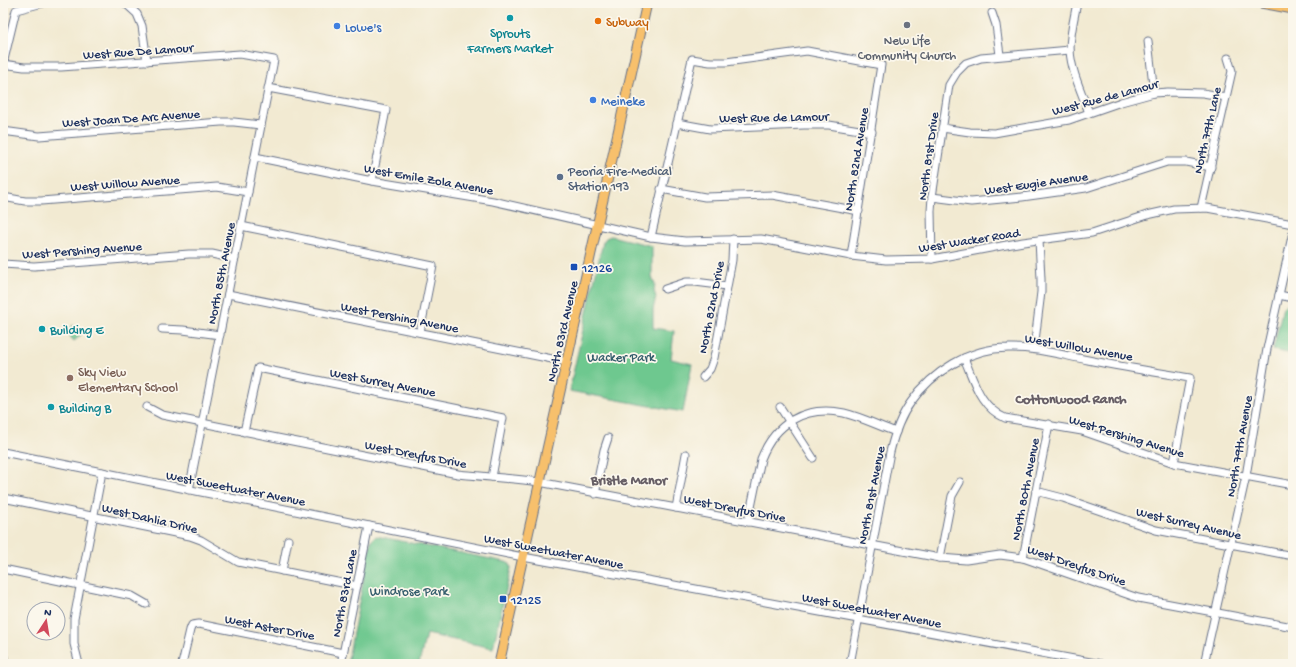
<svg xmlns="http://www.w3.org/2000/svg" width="1296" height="667" viewBox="0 0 1296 667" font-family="'Gochi Hand',sans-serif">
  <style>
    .green { fill: #6ec88f; stroke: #447c76 }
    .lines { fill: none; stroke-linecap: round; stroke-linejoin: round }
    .minor-casing { stroke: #667087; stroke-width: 9 }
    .major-casing { stroke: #667087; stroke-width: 11 }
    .minor { stroke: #fff; stroke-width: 7 }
    .major { stroke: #f7c06c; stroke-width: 9 }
    .culture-dot { fill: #0f9aa8; stroke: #fbf7ec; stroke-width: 1.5 }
    .food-dot { fill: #e8710a; stroke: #fbf7ec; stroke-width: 1.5 }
    .worship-dot { fill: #6b7280; stroke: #fbf7ec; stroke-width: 1.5 }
    .shop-dot { fill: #3f7fe0; stroke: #fbf7ec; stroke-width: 1.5 }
    .service-dot { fill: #5c6f8a; stroke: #fbf7ec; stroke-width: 1.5 }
    .transit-dot { fill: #1a4fb4; stroke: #fbf7ec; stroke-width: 1.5 }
    .education-dot { fill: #8d6e63; stroke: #fbf7ec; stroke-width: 1.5 }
    .labels { text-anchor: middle; stroke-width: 3.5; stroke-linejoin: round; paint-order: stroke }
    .food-label { font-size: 13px; fill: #c56008; stroke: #fbf7ec; text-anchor: start }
    .shop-label { font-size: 13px; fill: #366cbe; stroke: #fbf7ec; text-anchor: start }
    .culture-label { font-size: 13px; fill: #0d838f; stroke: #fbf7ec; text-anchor: start }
    .worship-label { font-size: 13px; fill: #5b616d; stroke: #fbf7ec }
    .street-label { font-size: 13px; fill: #1b2f5e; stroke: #fbf7ec }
    .service-label { font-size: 13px; fill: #4e5e75; stroke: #fbf7ec; text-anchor: start }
    .transit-label { font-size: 13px; fill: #164399; stroke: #fbf7ec; text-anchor: start }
    .park-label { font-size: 13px; fill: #345d6d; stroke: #fbf7ec }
    .education-label { font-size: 13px; fill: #785e54; stroke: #fbf7ec; text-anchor: start }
    .neighbourhood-label { font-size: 14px; font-weight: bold; fill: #675f66; stroke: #fbf7ec }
  </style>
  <rect width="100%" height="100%" fill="#fbf7ec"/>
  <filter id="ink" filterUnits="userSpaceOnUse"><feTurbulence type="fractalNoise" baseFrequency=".025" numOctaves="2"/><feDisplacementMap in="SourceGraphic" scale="8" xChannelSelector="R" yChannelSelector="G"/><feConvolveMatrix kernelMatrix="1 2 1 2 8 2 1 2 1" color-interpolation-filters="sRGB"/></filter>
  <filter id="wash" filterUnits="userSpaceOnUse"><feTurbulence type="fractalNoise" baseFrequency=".012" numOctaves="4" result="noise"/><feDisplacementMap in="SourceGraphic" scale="16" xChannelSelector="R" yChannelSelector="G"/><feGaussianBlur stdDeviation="0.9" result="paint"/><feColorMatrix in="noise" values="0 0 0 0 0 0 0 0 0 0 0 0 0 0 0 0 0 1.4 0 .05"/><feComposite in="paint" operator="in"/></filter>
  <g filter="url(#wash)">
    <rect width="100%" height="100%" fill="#f2ead2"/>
    <!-- green -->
    <g class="green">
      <path d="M611,236l41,10v31l3,7 -1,7 2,6 -3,12v19l21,3 -3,28 21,5 -9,48 -114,-21 34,-149 3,-4z"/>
      <path d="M1287,303l6,1v50l-20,-4 10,-43z"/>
      <path d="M73,325l9,9 -8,7 -8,-9z"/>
      <path d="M376,536l130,26 4,2 1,4 -18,80 -67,-14 -7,30h-72l24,-123z"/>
    </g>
  </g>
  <g filter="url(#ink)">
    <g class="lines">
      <!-- minor casing -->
      <g class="minor-casing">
        <g id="minor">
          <path d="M125,3l12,11 5,12 5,35"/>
          <path d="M1077,3c-3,15 -7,31 -7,47 1,21 12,43 19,63"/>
          <path d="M992,13l4,12 4,30"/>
          <path d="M1148,41l6,52"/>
          <path d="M3,64l21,3h37l179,-13 34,6 -85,430"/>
          <path d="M3,64l13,-54 27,-7"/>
          <path d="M268,88l118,22 -14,71"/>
          <path d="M677,123l33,6 94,-4h25l43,7"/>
          <path d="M942,128l28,4 24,1 75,-13 52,-18 33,-9 14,-1 35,1 23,4"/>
          <path d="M3,131l36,5 182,-14h13l27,3"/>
          <path d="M255,157l117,24 121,20 158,36 34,4 76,-2 90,17 35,4 46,-1 91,-17 69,-9 55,-18 27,-6 33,-1 86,16"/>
          <path d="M661,189l44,8 67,-2 87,16"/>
          <path d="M3,197l22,4h16l176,-14 31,5"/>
          <path d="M932,197l39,5 51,-5 64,-9 81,-26h19l25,5"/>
          <path d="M1201,208l31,-137 -4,-13"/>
          <path d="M241,226l192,40 -13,66"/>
          <path d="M651,237l41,-178 18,3h16l81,-11 74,14 -30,191"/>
          <path d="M932,259l-1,-48 1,-14 17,-112 8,-13 9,-9 15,-5 89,-8"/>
          <path d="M3,264l31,2 155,-12h23l23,5"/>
          <path d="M665,289l21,-7h9l32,4"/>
          <path d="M228,294l339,68"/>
          <path d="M1279,295l14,3"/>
          <path d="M162,329l21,1 37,5"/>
          <path d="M1034,349l7,-57v-13l-2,-39"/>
          <path d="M964,358c10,23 16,49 41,60l77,13 92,32 119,22"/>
          <path d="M703,377l7,-8 4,-11 18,-98 1,-21"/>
          <path d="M147,407l15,8 296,59c27,3 54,4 81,8l401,76 26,2 34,-5 23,3 115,40 155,29"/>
          <path d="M780,407l33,51"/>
          <path d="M244,432l14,-64 245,50 -11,59"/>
          <path d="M3,452l520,105 578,107"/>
          <path d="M1036,491l27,7 93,32 137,26"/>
          <path d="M595,494l9,-44 4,-12"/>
          <path d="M3,498l187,38 11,4 37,22 119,24"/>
          <path d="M676,508l10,-54"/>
          <path d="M748,522l13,-63c14,-36 44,-54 83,-46 17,4 35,13 52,19"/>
          <path d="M940,558l12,-62 8,-14"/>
          <path d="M1023,558l26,-134"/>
          <path d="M3,569l129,27 14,8"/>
          <path d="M282,571l6,-31"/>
          <path d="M3,652l2,12"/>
          <path d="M79,664l-5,-20v-25l28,-147"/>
          <path d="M182,664l8,-34 2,-5 7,-1 144,29"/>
          <path d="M341,664l28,-138"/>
          <path d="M850,664l40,-212c4,-17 10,-35 21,-50 21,-30 59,-54 97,-54 27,-1 53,7 80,12 34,7 68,12 102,18l-16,85"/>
          <path d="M1204,664l42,-188 21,-127 26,-117"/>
        </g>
      </g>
      <!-- major casing -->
      <g class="major-casing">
        <g id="major">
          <path d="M1261,3l32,6"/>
          <path d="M499,664l148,-661"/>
        </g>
      </g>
      <!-- minor -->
      <use href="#minor" class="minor"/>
      <!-- major -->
      <use href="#major" class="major"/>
    </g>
  </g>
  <!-- markers -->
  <g class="culture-dot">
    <circle cx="510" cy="18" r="4"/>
    <circle cx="42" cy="329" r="4"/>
    <circle cx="51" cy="407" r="4"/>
  </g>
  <circle class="food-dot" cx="598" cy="21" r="4"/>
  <circle class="worship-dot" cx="907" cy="25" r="4"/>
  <g class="shop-dot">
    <circle cx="337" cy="26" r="4"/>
    <circle cx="593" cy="100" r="4"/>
  </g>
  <circle class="service-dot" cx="560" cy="177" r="4"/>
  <g class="transit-dot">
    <rect x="570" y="263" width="8" height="8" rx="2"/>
    <rect x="499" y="595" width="8" height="8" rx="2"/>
  </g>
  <circle class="education-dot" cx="70" cy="378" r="4"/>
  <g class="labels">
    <!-- food labels -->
    <g class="food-label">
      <text x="606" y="26">Subway</text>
    </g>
    <!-- shop labels -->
    <g class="shop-label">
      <text x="345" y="31">Lowe's</text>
      <text x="601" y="105">Meineke</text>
    </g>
    <!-- culture labels -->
    <g class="culture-label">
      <text x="510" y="37" text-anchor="middle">Sprouts<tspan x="510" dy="15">Farmers Market</tspan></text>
      <text x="50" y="334">Building E</text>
      <text x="59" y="412">Building B</text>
    </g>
    <!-- worship labels -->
    <g class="worship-label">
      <text x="907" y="44">New Life<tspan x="907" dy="15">Community Church</tspan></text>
    </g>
    <!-- street labels -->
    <g class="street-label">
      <text transform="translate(138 50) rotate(-4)" y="5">West Rue De Lamour</text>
      <text transform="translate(1105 96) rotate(-15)" y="5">West Rue de Lamour</text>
      <text transform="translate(774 116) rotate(-1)" y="5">West Rue de Lamour</text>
      <text transform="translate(131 117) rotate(-4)" y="5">West Joan De Arc Avenue</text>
      <text transform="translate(1206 130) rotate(-77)" y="5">North 79th Lane</text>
      <text transform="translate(927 156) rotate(-82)" y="5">North 81st Drive</text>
      <text transform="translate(855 159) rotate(-81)" y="5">North 82nd Avenue</text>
      <text transform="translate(429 178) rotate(10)" y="5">West Emile Zola Avenue</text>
      <text transform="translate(125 182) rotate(-4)" y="5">West Willow Avenue</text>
      <text transform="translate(1036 182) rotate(-8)" y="5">West Eugie Avenue</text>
      <text transform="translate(969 239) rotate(-9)" y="5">West Wacker Road</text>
      <text transform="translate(82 249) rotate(-4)" y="5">West Pershing Avenue</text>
      <text transform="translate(220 273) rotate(-79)" y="5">North 85th Avenue</text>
      <text transform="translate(710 307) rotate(-79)" y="5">North 82nd Drive</text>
      <text transform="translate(400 316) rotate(11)" y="5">West Pershing Avenue</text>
      <text transform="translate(561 331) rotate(-77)" y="5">North 83rd Avenue</text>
      <text transform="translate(1079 346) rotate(10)" y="5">West Willow Avenue</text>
      <text transform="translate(383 381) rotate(11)" y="5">West Surrey Avenue</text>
      <text transform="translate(1127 435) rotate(17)" y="5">West Pershing Avenue</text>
      <text transform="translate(1238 446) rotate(-80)" y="5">North 79th Avenue</text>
      <text transform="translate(416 453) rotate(11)" y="5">West Dreyfus Drive</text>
      <text transform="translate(236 487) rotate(11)" y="5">West Sweetwater Avenue</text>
      <text transform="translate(1024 489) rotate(-79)" y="5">North 80th Avenue</text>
      <text transform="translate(870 495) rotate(-79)" y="5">North 81st Avenue</text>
      <text transform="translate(735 507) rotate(11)" y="5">West Dreyfus Drive</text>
      <text transform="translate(150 517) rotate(13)" y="5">West Dahlia Drive</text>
      <text transform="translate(1189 522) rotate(13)" y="5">West Surrey Avenue</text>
      <text transform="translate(554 550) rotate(11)" y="5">West Sweetwater Avenue</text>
      <text transform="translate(1077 564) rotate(19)" y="5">West Dreyfus Drive</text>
      <text transform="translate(343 593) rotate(-79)" y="5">North 83rd Lane</text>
      <text transform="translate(872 609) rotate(11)" y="5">West Sweetwater Avenue</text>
      <text transform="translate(270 626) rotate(11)" y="5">West Aster Drive</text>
    </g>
    <!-- service labels -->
    <g class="service-label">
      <text x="568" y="175">Peoria Fire-Medical<tspan x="568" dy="15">Station 193</tspan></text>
    </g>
    <!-- transit labels -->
    <g class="transit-label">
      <text x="582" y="272">12126</text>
      <text x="511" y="604">12125</text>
    </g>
    <!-- park labels -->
    <g class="park-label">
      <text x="621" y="361">Wacker Park</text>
      <text x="409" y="595">Windrose Park</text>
    </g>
    <!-- education labels -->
    <g class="education-label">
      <text x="78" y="376">Sky View<tspan x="78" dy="15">Elementary School</tspan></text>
    </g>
    <!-- neighbourhood labels -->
    <g class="neighbourhood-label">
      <text x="1071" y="403">Cottonwood Ranch</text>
      <text x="629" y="484">Bristle Manor</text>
    </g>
  </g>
  <!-- margin -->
  <rect width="1296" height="667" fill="none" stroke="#fbf7ec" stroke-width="16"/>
  <!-- north arrow -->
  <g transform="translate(46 621) rotate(12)"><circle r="19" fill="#fbf7ec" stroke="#a1a7b3"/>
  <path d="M0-3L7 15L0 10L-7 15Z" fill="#d1495b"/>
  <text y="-6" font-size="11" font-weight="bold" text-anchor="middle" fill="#1b2f5e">N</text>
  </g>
</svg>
